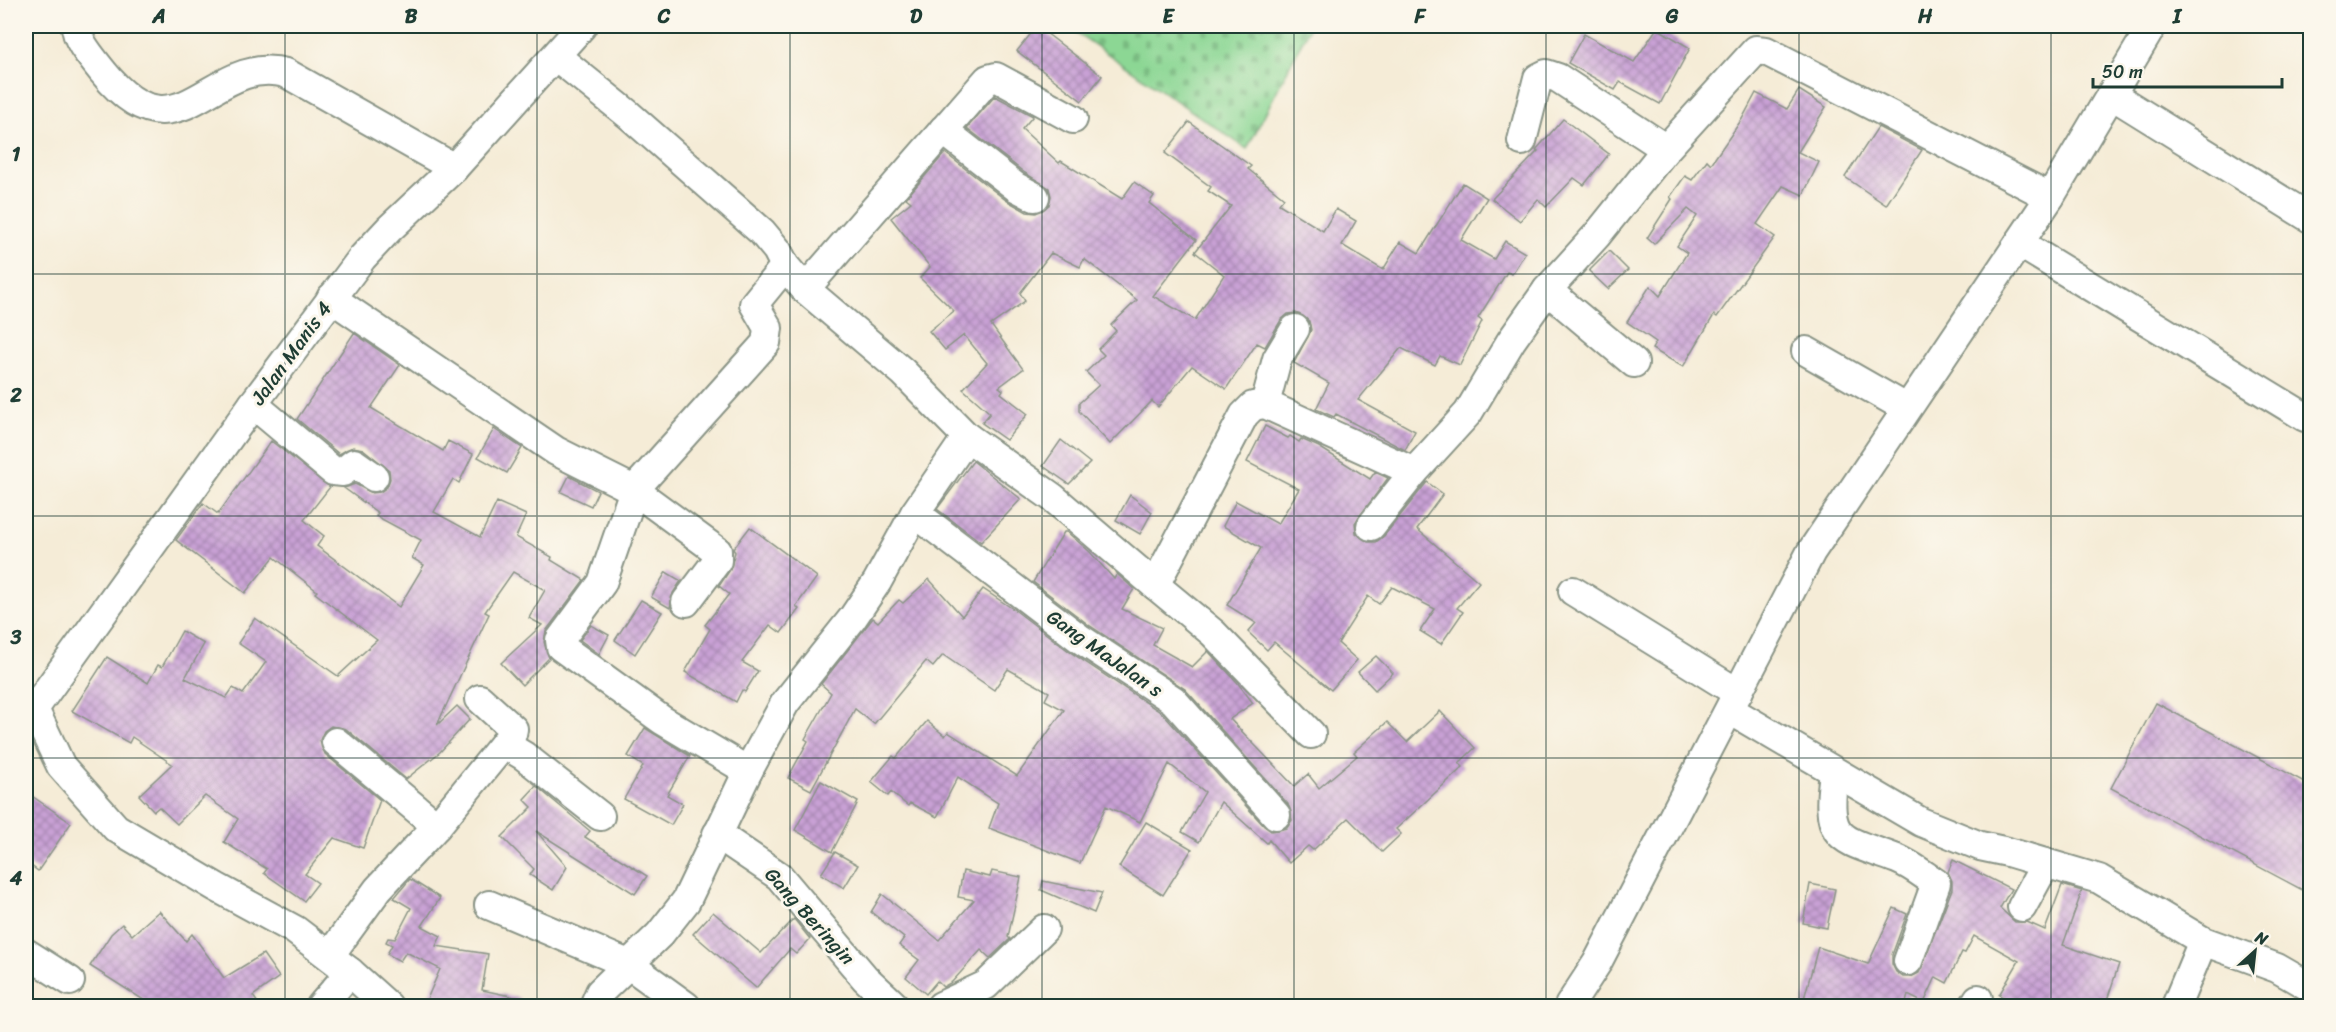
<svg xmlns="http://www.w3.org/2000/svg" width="2336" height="1032" viewBox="0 0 2336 1032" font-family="Sriracha,sans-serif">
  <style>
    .cemetery { fill: url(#cemetery-stones); stroke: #568a64; stroke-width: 1.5 }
    .building { fill: url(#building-cross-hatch) }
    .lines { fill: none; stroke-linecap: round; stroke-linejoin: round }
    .minor-casing { stroke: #8a9486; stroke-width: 32 }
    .minor { stroke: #fff; stroke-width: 28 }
    .grid { fill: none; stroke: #1f3d34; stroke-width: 1.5; stroke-opacity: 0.55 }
    .labels { text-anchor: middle; stroke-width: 6; stroke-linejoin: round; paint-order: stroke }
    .street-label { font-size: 20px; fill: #1f3d34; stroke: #fbf7ec }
    .neatline { fill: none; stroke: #1f3d34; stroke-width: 2 }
    .grid-label { font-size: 20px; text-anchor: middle; font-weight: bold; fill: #1f3d34 }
  </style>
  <defs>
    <pattern id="cemetery-stones" width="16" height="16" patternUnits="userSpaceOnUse" patternTransform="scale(1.5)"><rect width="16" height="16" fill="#8cd794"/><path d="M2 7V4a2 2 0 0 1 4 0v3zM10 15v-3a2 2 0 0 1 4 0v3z" fill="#78b980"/></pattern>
    <pattern id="building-cross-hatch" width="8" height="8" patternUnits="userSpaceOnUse" patternTransform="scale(1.5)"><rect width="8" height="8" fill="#c9a1d5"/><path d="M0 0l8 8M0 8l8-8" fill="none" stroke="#a384ae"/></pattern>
  </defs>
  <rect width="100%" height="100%" fill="#fbf7ec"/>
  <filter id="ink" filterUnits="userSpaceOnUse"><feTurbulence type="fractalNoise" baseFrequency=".0167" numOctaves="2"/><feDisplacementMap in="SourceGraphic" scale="12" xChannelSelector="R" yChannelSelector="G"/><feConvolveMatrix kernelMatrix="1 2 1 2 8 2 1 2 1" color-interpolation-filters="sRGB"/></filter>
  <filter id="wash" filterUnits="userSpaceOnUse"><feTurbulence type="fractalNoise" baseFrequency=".008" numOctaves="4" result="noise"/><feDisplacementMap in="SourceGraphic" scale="24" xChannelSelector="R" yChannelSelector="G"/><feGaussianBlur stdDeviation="1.35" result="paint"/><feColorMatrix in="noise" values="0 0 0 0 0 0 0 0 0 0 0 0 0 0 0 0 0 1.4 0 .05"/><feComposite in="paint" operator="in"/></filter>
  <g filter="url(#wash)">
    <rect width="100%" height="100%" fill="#f5ecd7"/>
    <!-- cemetery -->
    <path class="cemetery" d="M1067,26h243l-63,123z"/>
    <g id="blocks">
      <!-- building -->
      <g class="building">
        <path d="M1037,26l65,50 -20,25 -65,-50z"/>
        <path d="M1657,28l33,20 -30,56 -40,-22 -5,8 -47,-27 16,-29 50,28z"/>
        <path d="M1799,90l27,17 -28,45 21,10 -16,33 -20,-9 -26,38 18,13 -58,80 -3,-2 -31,52 -31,-18 4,-7 -29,-20 23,-36 10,10 27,-43 -10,-7 20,-30 -9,-7 -34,35 -7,-6 25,-39 -2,-2 15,-21 7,4 15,-20 4,4 31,-45 14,-26 31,16z"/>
        <path d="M995,96l38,20 -11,13 37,34 2,-2 61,38 12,-17 20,14 -5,7 47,37 -43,56 42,24 29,-45 -29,-23 36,-46 -23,-15 3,-4 -46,-34 24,-31 62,44 -3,3 36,29 -5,6 44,27 13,-22 20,12 -14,24 41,25 17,-28 19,11 44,-70 24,15 -26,42 33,19 11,-18 20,12 -13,21 -5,-2 -29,46 4,3 -22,44 -20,-9 -5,9 -34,-17 -43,52 57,31 -10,19 -69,-36 -2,3 -18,-8 13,-26 -35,-20 17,-33 -2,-9 -13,-8 -8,1 -7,6 -16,27 -8,-4 -31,46 -34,-23 -34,41 -6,-6 -42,43 -31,-33v-8l20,-18 -13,-13 18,-17 -6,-6 18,-18 -5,-6 26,-25 -53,-41 -4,8 -29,-14 -31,40 5,8 -34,24 32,44 -24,18 4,3 -2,3 27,21 -22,26 -24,-17 8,-10 -27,-24 24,-26 -23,-28 -19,15 -16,-19 25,-20 -34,-33 10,-11 -39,-49 20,-16 -5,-4 39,-45 61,47 21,12 9,1 13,-8 2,-9 -2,-8 -24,-15 -58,-45z"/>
        <path d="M1563,119l46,35 -25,31 -10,-7 -28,29 -8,-8 -18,22 -28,-22 46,-48 -2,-1z"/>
        <path d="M1878,127l44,23 -36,55 -41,-28z"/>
        <path d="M1609,251l19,19 -20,19 -19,-18z"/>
        <path d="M354,333l46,32 -29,43 72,43 5,-10 25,13 -14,29 -6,-4 -19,33 46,25 17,-35 29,13 -10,22 36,20 -1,3 33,20 -38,51 -2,11 5,16 -27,27 -21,-22 41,-38 -13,-7 16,-28 -32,-18 -28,40 4,2 -52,111 20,-19 13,13 -30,33 -34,27 -60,-50 -15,-3 -7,5 -4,9 5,14 55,46 -17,48 -29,-10 -29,36 13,9 -14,18 -40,-28 3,-4 -43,-27 14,-23 -33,-23 -28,28 -18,-17 -5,4 -15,-16 33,-31 -40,-27 -3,6 -57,-32 35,-54 41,26 10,-18 4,2 20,-36 22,13 -19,34 41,20 7,-10 10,6 23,-32 -28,-19 17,-25 83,58 39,-36 -62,-47 2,-2 -43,-34 -29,36 -69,-53 27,-37 15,11 53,-73 59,46 -26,33 20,16 -7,10 82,61 25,-42 -12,-7 9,-18 -45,-24 2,-3 -34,-25 11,-4 17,9 8,-1 7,-5 3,-8 -1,-9 -26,-21 -10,-2 -14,7 -42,-35z"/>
        <path d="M1265,426l23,12 2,-2 9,6 2,-3 18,8 51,32 5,-7 13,6 -33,45 1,10 12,9h8l8,-6 43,-54 16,12 -26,35 62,53 -22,26 6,4 -22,32 -21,-13 15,-22 -43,-22 -13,17 -11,-8 -30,47 19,17 -26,30 -57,-48 -7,8 -19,-18 8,-9 -29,-18 34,-57 -38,-22 13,-25 42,23 21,-35 -52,-27z"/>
        <path d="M494,429l28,19 -15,25 -29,-16z"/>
        <path d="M1061,440l29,23 -21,21 -26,-18z"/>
        <path d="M973,461l48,38 -40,43 -44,-33z"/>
        <path d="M569,476l29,15 -7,15 -30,-14z"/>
        <path d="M1130,495l22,17 -12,22 -24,-14z"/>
        <path d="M750,527l67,50 -21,29 3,3 -18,24 -11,-8 -28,37 16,9 -13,21 -3,-2 -6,12 -51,-30 25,-43 -5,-4 24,-31 -10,-8 11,-16 5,-18 -2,-3z"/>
        <path d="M1064,532h3l23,20 24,27 3,-5 17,15 -12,20 40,19 -9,17 39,22 16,-16 29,31 16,21 -23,16 64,67 14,-12 11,14 38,-32 -3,-4 33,-30 20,20 33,-31 35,37 -16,15 4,4 -67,62 5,5 -19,18 -34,-34 -35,32 -5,-4 -19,17 -20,-23 -2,3 -46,-41 -22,40 -17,-10 23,-40 -36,-28 -29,58 -34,-16 -26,57 -91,-35 9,-25 -40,-26 -21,40 -27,-14 -2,3 -17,-14 -3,4 -17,-14 22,-26 3,2 31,-37 18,15 3,-4 69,44 47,-66 -19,-10 4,-8 -41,-23 -14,21 -51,-35 -10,12 -7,-6 -52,63 -19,-15 -44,81 -23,-12 20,-37 -3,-2 26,-46 -10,-9 52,-66 5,4 21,-22 4,3 26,-24 33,37 21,-27 33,22 54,41 92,61 102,113 7,5 16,-3 5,-8 -4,-16 -103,-115 -96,-64 -56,-43z"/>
        <path d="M666,572l15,9 -8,12 -3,15 -19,-11z"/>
        <path d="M641,600l21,12 -27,42 -20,-14z"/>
        <path d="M591,625l18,10 -10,19 -19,-14z"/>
        <path d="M1376,656l17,17 -18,17 -17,-18z"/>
        <path d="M2156,703l154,82v109l-199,-106z"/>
        <path d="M645,728l45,28 -23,39 16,9 -12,21 -47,-26 19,-33 -15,-10z"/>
        <path d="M821,781l37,21 -26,50 -37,-22z"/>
        <path d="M536,786l54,45 -5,6 62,39 -12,18 -99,-63 31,36 -14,23 -23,-15 4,-6 -32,-32 30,-30 -8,-8z"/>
        <path d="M26,792l45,31 -33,48 -12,-9z"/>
        <path d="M1146,822l46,27 -29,46 -44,-28z"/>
        <path d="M835,852l23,13 -14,23 -23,-14z"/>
        <path d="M1953,860l58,29 -11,19 15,14h12l18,8 17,-45 20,6 -19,54 56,19 -14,42h-86l-20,-11 20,-34 -45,-25 -9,17 -3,-1 -15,31 -11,-6 -12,26 -16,-8 -3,11h-103l16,-59 50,17 26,-56 13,6 -15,41v9l4,8 7,5h8l8,-4 33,-84v-8l-4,-9z"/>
        <path d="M963,871l27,6 2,-6 29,6 -13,60 2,2 -20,19 -9,-8 -29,32 -9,5 -6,-6 -11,13 -20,-17 13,-17 -20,-15 5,-7 -33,-26 11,-18 57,46 35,-40 -16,-3z"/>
        <path d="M410,879l30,19 -18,28 19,10 -5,10 52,8 -6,36 38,8 -1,8h-95l16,-37 -34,-17 -6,9 -13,-7 5,-9 -6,-3 2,-4 7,1 16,-31 -17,-10z"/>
        <path d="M1043,881l59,12 -8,20 -53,-23z"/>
        <path d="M1810,884l25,5 -8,39 -24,-5z"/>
        <path d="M159,911l27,30 6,-7 32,44 39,-24 16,23 -26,19 7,10h-107l-63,-40 21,-32 11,-10 10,11z"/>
        <path d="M713,912l48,41 33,-34 16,20 -14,15 -6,-5 -34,39 -63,-54z"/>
      </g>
    </g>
  </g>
  <g filter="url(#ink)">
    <use href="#blocks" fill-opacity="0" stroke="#8a9486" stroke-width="1.5"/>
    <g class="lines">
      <!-- minor casing -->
      <g class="minor-casing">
        <g id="minor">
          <path d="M76,26c0,15 18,34 27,46 76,94 107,-19 183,1l168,95"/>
          <path d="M557,57l72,58 133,117 15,18 8,16 20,23 98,83 64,65 85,60 103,88 89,-170 9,-9 12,-2 149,68 54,-59 43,-72 36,-51 50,-55 69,-86"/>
          <path d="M2112,95l198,123"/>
          <path d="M943,130l73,57 19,10"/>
          <path d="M1522,141l16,-63 8,-4 12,4 108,71 90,-99 10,1 284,146"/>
          <path d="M2019,243l286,174"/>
          <path d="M805,289l183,-210 8,-2 77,42"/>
          <path d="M1547,290l87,73"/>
          <path d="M331,298l225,153 78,39 83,61v10l-31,41"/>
          <path d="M1806,351l100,57"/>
          <path d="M253,404l80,67 10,1 11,-9 20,14"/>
          <path d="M1265,404l12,-45 18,-30"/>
          <path d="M915,513l164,125 94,62 103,115"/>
          <path d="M1371,526l43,-54"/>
          <path d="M1155,585l58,48 98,101"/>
          <path d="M1573,591l165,102"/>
          <path d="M34,709l219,-305 109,-146 27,-29 65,-61 128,-142"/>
          <path d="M34,709l27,57 55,62 100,59 79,43 55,42 38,34"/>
          <path d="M1730,710l191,112 59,24 28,6 91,27 104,62 74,27 33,19"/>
          <path d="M336,742l101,84"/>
          <path d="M504,744l20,12 76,60"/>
          <path d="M748,771l-86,-51 -101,-73 -1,-7 42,-57 32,-93 132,-147 2,-15 -14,-24 31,-38"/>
          <path d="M1834,773c-10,70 7,65 63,86 13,5 27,16 39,24l-28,78"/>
          <path d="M717,834l62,42 86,102 30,28"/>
          <path d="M489,905l139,59 58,42"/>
          <path d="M2022,907l24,-44"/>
          <path d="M26,953l44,28"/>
          <path d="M330,955l48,-66 59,-63 75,-92 1,-5 -33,-30"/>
          <path d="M321,1006l29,-34"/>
          <path d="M594,1006l6,-14 60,-58 26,-33 62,-130 37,-68 67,-84 25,-37 38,-69 52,-76"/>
          <path d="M941,1006l45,-21 58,-56"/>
          <path d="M1569,1006l28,-43 214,-411 239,-355 102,-171"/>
          <path d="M1974,1006l4,-7"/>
          <path d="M2176,1006l27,-65"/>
        </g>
      </g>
      <!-- minor -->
      <use href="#minor" class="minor"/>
    </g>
  </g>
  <!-- grid -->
  <path class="grid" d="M285,26v980M537,26v980M790,26v980M1042,26v980M1294,26v980M1546,26v980M1799,26v980M2051,26v980M26,274h2284M26,516h2284M26,758h2284"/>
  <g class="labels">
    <!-- street labels -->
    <g class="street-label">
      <text transform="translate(291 353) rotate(-54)" y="7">Jalan Manis 4</text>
      <text transform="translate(1105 653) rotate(35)" y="7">Gang MaJalan s</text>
      <text transform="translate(810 916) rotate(48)" y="7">Gang Beringin</text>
    </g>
  </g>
  <!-- margin -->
  <rect width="2336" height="1032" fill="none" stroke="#fbf7ec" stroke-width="66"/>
  <!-- north arrow -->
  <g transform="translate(2255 951) rotate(27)" stroke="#fbf7ec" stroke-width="4.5" paint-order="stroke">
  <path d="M0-4.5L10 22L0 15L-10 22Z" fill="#1f3d34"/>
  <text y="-9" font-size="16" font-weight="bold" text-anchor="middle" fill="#1f3d34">N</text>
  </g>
  <!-- scale -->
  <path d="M2093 78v9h189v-9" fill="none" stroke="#1f3d34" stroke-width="3"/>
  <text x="2102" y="78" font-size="18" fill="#1f3d34" stroke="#fbf7ec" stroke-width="4.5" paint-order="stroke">50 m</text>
  <rect x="33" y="33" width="2270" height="966" class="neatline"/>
  <g class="grid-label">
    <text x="159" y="23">A</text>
    <text x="411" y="23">B</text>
    <text x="664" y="23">C</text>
    <text x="916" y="23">D</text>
    <text x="1168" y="23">E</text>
    <text x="1420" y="23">F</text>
    <text x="1672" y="23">G</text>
    <text x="1925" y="23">H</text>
    <text x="2177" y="23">I</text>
    <text x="16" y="161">1</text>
    <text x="16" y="402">2</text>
    <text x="16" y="644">3</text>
    <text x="16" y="885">4</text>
  </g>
</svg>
